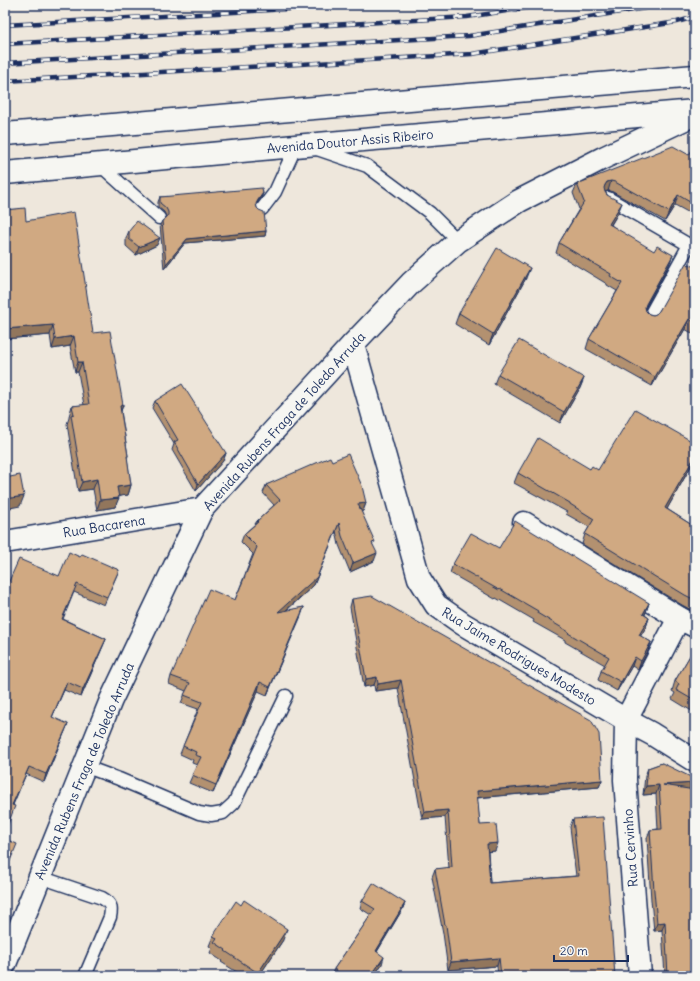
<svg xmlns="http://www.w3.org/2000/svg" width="700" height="981" viewBox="0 0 700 981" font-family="Delius,sans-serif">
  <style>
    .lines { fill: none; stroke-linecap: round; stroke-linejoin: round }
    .lane-casing { stroke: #1b2f5e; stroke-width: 15 }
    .street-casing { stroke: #1b2f5e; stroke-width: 25 }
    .secondary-casing { stroke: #1b2f5e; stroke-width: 25 }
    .primary-casing { stroke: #1b2f5e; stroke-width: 25 }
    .lane { stroke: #f6f6f2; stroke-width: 12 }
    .street { stroke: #f6f6f2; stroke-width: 22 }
    .secondary { stroke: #f6f6f2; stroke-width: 22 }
    .primary { stroke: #f6f6f2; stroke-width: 22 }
    .rail-casing { stroke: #1b2f5e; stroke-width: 4.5 }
    .rail { stroke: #f6f6f2; stroke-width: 3; stroke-dasharray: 9; stroke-linecap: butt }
    .wall { fill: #b39170; stroke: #1b2f5e }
    .shaded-wall { fill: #92765b; stroke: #1b2f5e }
    .building { fill: #d0a982; stroke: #1b2f5e }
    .labels { text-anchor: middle; stroke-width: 3; stroke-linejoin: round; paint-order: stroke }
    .street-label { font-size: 13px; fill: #1b2f5e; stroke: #f6f6f2 }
  </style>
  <rect width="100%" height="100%" fill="#eee7dc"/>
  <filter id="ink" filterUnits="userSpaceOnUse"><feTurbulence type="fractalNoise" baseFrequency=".025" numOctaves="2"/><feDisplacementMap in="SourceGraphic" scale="8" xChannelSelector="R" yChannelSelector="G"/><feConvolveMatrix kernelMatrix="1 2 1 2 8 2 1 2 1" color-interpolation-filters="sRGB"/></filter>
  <g filter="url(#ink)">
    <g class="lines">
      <!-- lane casing -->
      <g class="lane-casing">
        <g id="lane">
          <path d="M317,149l50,17 63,47 28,28"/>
          <path d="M100,165l59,53"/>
          <path d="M608,198l81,47 6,2"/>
          <path d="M262,209l13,-17 21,-46"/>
          <path d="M649,317l40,-72"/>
          <path d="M84,766l35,13 80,34 12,2 12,-2 11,-10 52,-107"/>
          <path d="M40,877l62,21c9,5 10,10 8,19l-25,59"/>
        </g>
      </g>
      <!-- street casing -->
      <g class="street-casing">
        <g id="street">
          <path d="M353,344l66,234 17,27 27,19 163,96 26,14 43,27"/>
          <path d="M524,523l155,95"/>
          <path d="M5,542l197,-33"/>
          <path d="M640,976l-15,-196 1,-60 53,-102 16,8"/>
        </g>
      </g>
      <!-- secondary casing -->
      <g class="secondary-casing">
        <path id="secondary" d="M5,964l106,-264 91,-191 151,-165 58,-61 47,-42 61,-40 84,-43 92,-44"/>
      </g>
      <!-- primary casing -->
      <g class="primary-casing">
        <g id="primary">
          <path d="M5,134l690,-58"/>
          <path d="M5,173l301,-28 389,-34"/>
        </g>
      </g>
      <!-- lane -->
      <use href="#lane" class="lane"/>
      <!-- street -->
      <use href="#street" class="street"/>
      <!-- secondary -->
      <use href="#secondary" class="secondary"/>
      <!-- primary -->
      <use href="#primary" class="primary"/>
      <!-- rail casing -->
      <g class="rail-casing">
        <g id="rail">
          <path d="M5,25l352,-20"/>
          <path d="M5,44l462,-27 79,-12"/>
          <path d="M5,63l464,-27 196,-31"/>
          <path d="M5,81l467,-27 205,-32 18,-5"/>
        </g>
      </g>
      <!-- rail -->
      <use href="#rail" class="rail"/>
    </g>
    <!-- wall -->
    <g class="wall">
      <path d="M695,147v69l-20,-11 -10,16 -54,-30h-6l13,22 -7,12 58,40 -24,43 1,3 3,3 4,1 3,-1 3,-3 30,-46 6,2v68l-10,-6 -33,57 -66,-37 3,-10 28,-48 -10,-6v-1l-51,-31 3,-10 20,-34 -6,-16 4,-9 112,-29z"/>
      <path d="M263,193l-2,5 -5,6 1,4 9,23 -1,5 -80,7 -21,26 -4,-44 2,-4 4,-3v-2l-2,-4 -6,-5v-5l2,-5z"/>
      <path d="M5,210l21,11 67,112 30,72 -2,6 7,45 -1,2 4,27 -3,10 -9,1 -4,11 -18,3 -4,-21 -15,2 -11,-67 2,-6v-2l3,-10 12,-1 -6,-33h-3l-5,-26 -18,3 -2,-14 -45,4z"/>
      <path d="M129,231l28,14 -21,10 -10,-9v-8z"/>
      <path d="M526,278l-37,67 -34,-21 4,-11z"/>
      <path d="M498,374l86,4 -4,10 -20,35 -66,-39z"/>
      <path d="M155,401l71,52 -3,8 -27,30 -24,-41 2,-6 -22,-36z"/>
      <path d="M695,443v16l-28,50 28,18v85l-13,-7 -100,-61 3,-10 4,-7 -23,-13 1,-2 -53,-29 4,-10 72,-4 8,1z"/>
      <path d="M332,461l34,42 -3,8h-2l12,35 1,15 -24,11 -11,-27 -3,-14 -22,54 -28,26 18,-4 -37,88 -9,-4 -45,102 -24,-10 8,-18 -5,-2 1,-3 -13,-6 18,-45 -17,-6 5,-12 -17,-7 2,-8 64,-76 18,-46 -12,-12 3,-8 11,-10 2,-3 17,-16 -11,-12 3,-8z"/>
      <path d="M499,548l150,55 -4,12 4,3 -3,9 -6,9 11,6 -3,9 -10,19 -6,-4 -15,25 -19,-11 3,-9 4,-6 -40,-23v-2l-32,-18 1,-2 -38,-22 -1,1 -45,-26 3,-9z"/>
      <path d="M80,557l39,13 -15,35 -30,-13 -11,27 43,20 -25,58 -17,-7 -12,27 13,14 -21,51 -18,-8 -13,31 46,-229z"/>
      <path d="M352,599l250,181 -3,7 -122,11 3,27 15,26h-7l2,32 86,-7 -6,-49 3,-8 42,157h-117l-1,-10 -49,4 -5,-37 -11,-56 3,-8 14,-1 -4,-51 -23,2 -24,-131 -23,3 -1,-6 -10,2 -14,-80z"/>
      <path d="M695,647v66l-23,-14 3,-6 -3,-2 3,-10z"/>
      <path d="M662,763l33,213h-30l-3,-46 -8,1 -3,-31 -4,-62 3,-8 8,-1 -2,-35 -13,1 2,-19 3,-8z"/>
      <path d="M362,901l43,2 -3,7 -25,42 5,12 -8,12h-43l3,-7 37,-54 -11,-7z"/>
      <path d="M213,936l70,4 -24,36h-16l-22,-14 1,-1 -12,-8 2,-5 -3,-2z"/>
    </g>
    <!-- shaded-wall -->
    <g class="shaded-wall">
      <path d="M611,181l-3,10 -4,1 -3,3 4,-10 2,-3z"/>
      <path d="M263,193l-2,5 -5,6 2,-4z"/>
      <path d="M678,195l-3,10 -10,16 4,-9z"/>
      <path d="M622,203l-4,10 -13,21 4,-10z"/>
      <path d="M266,231l-1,5 -80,7 -21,26 2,-5 21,-25z"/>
      <path d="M160,238l-3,7 -21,10 3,-8z"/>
      <path d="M673,255l-4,10 -27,48 4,-9z"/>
      <path d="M530,268l-4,10 -37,67 4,-11z"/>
      <path d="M689,319l-4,10 -33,57 3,-9z"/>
      <path d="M53,325l-3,10 -45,4v-10z"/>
      <path d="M74,336l-4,10 -18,3 3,-10z"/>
      <path d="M78,362h4l-4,10h-3z"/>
      <path d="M584,378l-4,10 -20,35 4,-11z"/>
      <path d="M8,397l-3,8v-7z"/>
      <path d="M123,405l-3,9v-8z"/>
      <path d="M226,453l-3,8 -27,30 2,-7z"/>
      <path d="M695,456v3l-33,59 3,-10z"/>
      <path d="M97,479l-4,10 -15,2 4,-9z"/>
      <path d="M131,485l-3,10 -15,2 4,-10z"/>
      <path d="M24,496l-4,10 -15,3v-10z"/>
      <path d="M119,498l-4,9 -18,3 3,-10z"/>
      <path d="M366,503l-3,8 -8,1 3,-8z"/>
      <path d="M339,523l-25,62 -39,35 3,-8z"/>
      <path d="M377,553l-3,8 -24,11 3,-9z"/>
      <path d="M649,603l-3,9 -6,11 3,-9z"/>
      <path d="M304,607l-3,9 -34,79 3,-8z"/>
      <path d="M649,618l-3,9 -10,17 3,-9z"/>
      <path d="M106,639l-3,7 -22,51 2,-8z"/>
      <path d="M651,642l-3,9 -10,19 3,-9z"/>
      <path d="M635,657l-3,9 -15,25 4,-9z"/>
      <path d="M377,677l-3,8 -10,2 2,-8z"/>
      <path d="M401,680l-3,8 -23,3 3,-7z"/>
      <path d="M67,682l-3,8 -15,34z"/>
      <path d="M260,682l-2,9 -45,102 3,-8z"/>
      <path d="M68,724l-3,7 -21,51 2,-8z"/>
      <path d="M29,767l-3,7 -17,39 3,-8z"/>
      <path d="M602,780l-3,7 -125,11 3,-7z"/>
      <path d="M695,783v8l-32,-6z"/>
      <path d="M659,785l-3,9 -13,1 3,-9z"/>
      <path d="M448,810l-3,7 -23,2 3,-7z"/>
      <path d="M498,843l-3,8 -10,1 2,-8z"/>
      <path d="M405,903l-3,7 -29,48 3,-7z"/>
      <path d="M665,922l-3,8 -8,1 3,-8z"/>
      <path d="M287,929l-4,11 -24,36h-3l2,-3z"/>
      <path d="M384,957l-2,7 -8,12h-3z"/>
      <path d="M499,958l-2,8 -49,4 3,-8z"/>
    </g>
    <!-- building -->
    <g class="building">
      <path d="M673,146l16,9 5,-9 1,1v58l-17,-10 -9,17 -54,-30 -4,-1 -4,1 -2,3 -1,3 1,4 2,3 15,8 -13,21 45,27 3,-5 16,9 -27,49 -1,3 1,4 3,3 4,1 3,-1 3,-3 27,-48 3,2v-1l6,3v56l-6,-4 -34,58 -66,-38 33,-56 -12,-7 1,-2 -52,-31 25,-41 -7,-18z"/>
      <path d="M262,188l1,5 -5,7 -2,4 1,4 2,2 5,2 2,19 -79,8 -21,25 -4,-43 4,-3 2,-3v-3l-2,-4 -6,-5v-6z"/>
      <path d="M25,208l1,13 48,-9 19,121 17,-2 13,74 -3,1 8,50h-1l4,29 -14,2 2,11 -19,2 -3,-21 -15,3 -11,-67 3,-1 -2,-8 17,-2 -7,-42h-4l-4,-26 -19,3 -2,-14 -48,4v-119z"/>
      <path d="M137,221l23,17 -21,9 -10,-8v-8z"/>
      <path d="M497,248l33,20 -37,66 -34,-21z"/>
      <path d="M519,340l65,38 -20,34 -66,-38z"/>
      <path d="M5,380l3,17 -3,1z"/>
      <path d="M182,384l44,69 -28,31 -24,-42 4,-2 -23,-39z"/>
      <path d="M635,409l60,34v13l-30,52 30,19v73l-10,-5 -100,-61 9,-15 -24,-15v-1l-52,-30 20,-35 52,31 2,-3 6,4z"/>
      <path d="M348,454l14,32 4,17 -8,1 17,38 -3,1 5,10 -24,10 -11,-27 -3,-13 -22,54 -39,35 26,-5 -34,80 -10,-5 -44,103 -24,-10 9,-18 -6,-2 1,-3 -13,-6 19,-44 -18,-7 6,-12 -19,-7 38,-87 26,11 22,-53 -13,-13 14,-12 -1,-1 23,-21 -14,-15 64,-28 2,4z"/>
      <path d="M20,475l4,21 -19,3v-21z"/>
      <path d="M515,521l134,82 -6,11 6,4 -10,17 12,7 -10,19 -6,-4 -14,25 -20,-11 8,-14 -41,-24 1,-1 -32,-19 1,-2 -38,-22 -1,1 -46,-26 18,-31 28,15z"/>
      <path d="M69,552l11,5 2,-3 37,16 -12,27 -30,-13 -15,35 44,20 -23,50 -16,-7 -15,35 16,7 -22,50 -17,-7 -17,38 3,1 -10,26v-242l14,-31 40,17z"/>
      <path d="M372,596l109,62 110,62 8,14 3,46 -125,11 3,34 16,-1 2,19 -11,1 3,39 89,-7 -6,-57 30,-2 12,159h-114l-2,-18 -48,4 -5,-37h-1l-10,-56 17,-2 -4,-57 -23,2 -24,-132 -23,4 -1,-7 -11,2 -14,-80z"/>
      <path d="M695,647v54l-19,-11 3,-6 -4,-3z"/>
      <path d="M662,763l33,16v4l-32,2 32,5v186h-27l-3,-54 -8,1 -3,-32 -4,-61 12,-1 -3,-44 -13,1 2,-18z"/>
      <path d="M5,839l12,5 -12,29z"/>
      <path d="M373,883l32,20 -29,48 8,6 -13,19h-27l-10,-7 41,-60 -13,-8z"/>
      <path d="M244,900l43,29 -29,44 -33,-22 1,-1 -12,-8 3,-4 -4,-2 23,-35 5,4z"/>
    </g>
  </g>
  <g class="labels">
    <!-- street labels -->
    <g class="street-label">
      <text transform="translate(350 141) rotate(-5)" y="5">Avenida Doutor Assis Ribeiro</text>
      <text transform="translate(284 421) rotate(-48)" y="5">Avenida Rubens Fraga de Toledo Arruda</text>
      <text transform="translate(104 526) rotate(-9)" y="5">Rua Bacarena</text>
      <text transform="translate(519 656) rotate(31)" y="5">Rua Jaime Rodrigues Modesto</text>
      <text transform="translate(84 771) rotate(-67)" y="5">Avenida Rubens Fraga de Toledo Arruda</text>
      <text transform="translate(630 848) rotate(-94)" y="5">Rua Cervinho</text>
    </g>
  </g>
  <!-- margin -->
  <rect width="700" height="981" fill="none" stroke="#f6f6f2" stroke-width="20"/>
  <rect x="10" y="10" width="680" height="961" fill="none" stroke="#1b2f5e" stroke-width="1.5" filter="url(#ink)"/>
  <!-- scale -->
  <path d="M554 955v6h74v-6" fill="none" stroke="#1b2f5e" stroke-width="2"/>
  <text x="560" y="955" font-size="12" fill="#1b2f5e" stroke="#f6f6f2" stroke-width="3" paint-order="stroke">20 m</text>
</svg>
